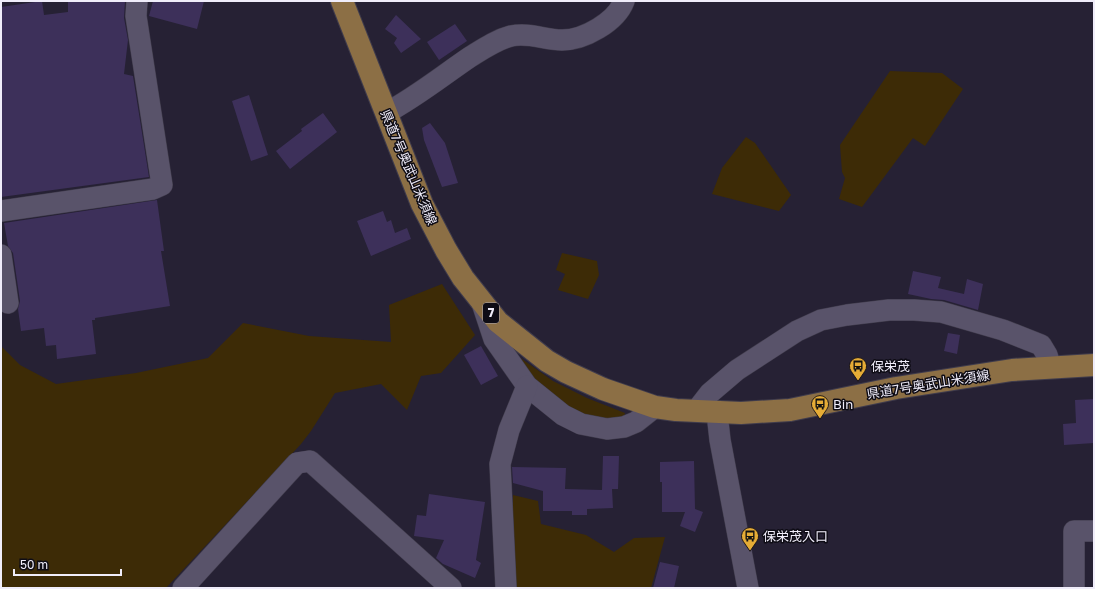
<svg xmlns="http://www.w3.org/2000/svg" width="1095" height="589" viewBox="0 0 1095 589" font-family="'Golos Text','Noto Sans JP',sans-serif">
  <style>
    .green { fill: #3d2b06 }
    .building { fill: #3d305a }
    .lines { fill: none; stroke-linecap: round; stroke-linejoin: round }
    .minor-casing { stroke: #403c4c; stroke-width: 22 }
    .major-casing { stroke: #403c4c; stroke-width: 24 }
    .minor { stroke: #59536a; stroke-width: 21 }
    .major { stroke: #8c6f45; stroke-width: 22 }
    .labels { text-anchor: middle; stroke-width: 3; stroke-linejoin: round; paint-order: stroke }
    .shield { fill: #0e0c15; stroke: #acaab5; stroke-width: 1 }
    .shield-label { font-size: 12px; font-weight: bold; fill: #f0edfa }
    .street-label { font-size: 13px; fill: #f0edfa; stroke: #0e0c15 }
    .poi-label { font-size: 13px; fill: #f0edfa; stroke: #0e0c15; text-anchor: start }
  </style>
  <rect width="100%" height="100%" fill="#262134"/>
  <!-- green -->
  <g class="green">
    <path d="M890,71l52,2 21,16 -38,57 -12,-8 -51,69 -23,-8 6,-21 -3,-6 -2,-27z"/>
    <path d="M746,137l9,6 36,52 -12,16 -67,-17 10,-26z"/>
    <path d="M562,253l35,8 2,14 -11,24 -30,-9 7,-16 -9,-4z"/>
    <path d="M442,284l33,51 -34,38 -20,3 -14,34 -26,-26 -46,9 -24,38 -10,13 -135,144h-165v-242l19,19 36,19 80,-11 72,-15 35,-35 66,13 82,6 -2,-37z"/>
    <path d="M512,352l41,29 34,17 38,15 -2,7 -31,-2 -25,-11 -33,-28z"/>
    <path d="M513,495l25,6 3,23 45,11 28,17 20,-14 31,-1 -14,51h-138z"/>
  </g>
  <!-- building -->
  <g class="building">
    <path d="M42,1l2,14 24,-3v-11h57l-1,17 4,22 -4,34 9,2 16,101 -148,20v-190z"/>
    <path d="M153,1h51l-7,28 -48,-13z"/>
    <path d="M396,15l25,24 -20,14 -7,-10 3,-5 -12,-9z"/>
    <path d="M455,24l12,17 -28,19 -12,-18z"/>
    <path d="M249,95l19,60 -17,6 -19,-60z"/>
    <path d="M323,113l14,19 -47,37 -14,-18 26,-20 -1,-2z"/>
    <path d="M430,123l15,20 13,40 -16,4 -18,-47 -2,-12z"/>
    <path d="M157,200l7,51h-3l9,55 -75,12v2h-3l4,34 -39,5 -1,-14 -10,1 -2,-18 -23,3 -3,-22 2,-8 -7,-48 -5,-7 -4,-23z"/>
    <path d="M383,211l4,11 4,-2 4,13 12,-5 4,11 -40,17 -14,-35z"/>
    <path d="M913,271l28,6 -3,11 26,6 3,-15 16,5 -5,26 -34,-10 -13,-1 -23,-5z"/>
    <path d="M948,333l12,2 -3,19 -13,-3z"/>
    <path d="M481,346l17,30 -17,9 -17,-30z"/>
    <path d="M1094,399v44l-30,2 -1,-21 13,-1 -1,-23z"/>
    <path d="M603,456h16l-1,33h-6l1,19 -26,1v6h-15v-4h-29v-20l-30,-8 -1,-16 54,1 -1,21 37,1z"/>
    <path d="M694,461l1,48 8,3 -8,20 -15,-6 5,-14h-23v-30h-2v-20z"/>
    <path d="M429,494l56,8 -9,58 5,3 -6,15 -32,-14 -7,-6 8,-18 -30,-4 3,-21 9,1z"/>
    <path d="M660,562l19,4 -5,22h-21z"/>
  </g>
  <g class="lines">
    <!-- minor casing -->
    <g class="minor-casing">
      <g id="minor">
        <path d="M386,113c30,-16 56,-37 84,-56 13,-8 26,-17 41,-21 18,-4 34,4 51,4 22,0 54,-18 62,-39"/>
        <path d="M1,211l152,-22 9,-4 -26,-169 1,-15"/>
        <path d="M1,255l7,48"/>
        <path d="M482,303l12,36 33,47 36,29 18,9 26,5 17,-2 12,-5 19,-15"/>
        <path d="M696,411l14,-18 27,-23 60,-39 24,-11 26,-5 42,-5h25l27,2 62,18 38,15 6,10 4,12"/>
        <path d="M717,413l3,27 28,148"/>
        <path d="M183,588l114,-125 13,-2 141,127"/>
        <path d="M506,588l-6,-124 9,-34 18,-44"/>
        <path d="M1074,588v-57h20"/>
      </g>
    </g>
    <!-- major casing -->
    <g class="major-casing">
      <path id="major" d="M342,1l80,203 24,46 17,28 35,44 49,39 19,11 37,17 52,18 21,3 65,3 49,-3 106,-22 116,-18 82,-5"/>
    </g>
    <!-- minor -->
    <use href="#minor" class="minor"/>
    <!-- major -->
    <use href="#major" class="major"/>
  </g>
  <!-- icons -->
  <defs>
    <g id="bus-pin" transform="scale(0.9)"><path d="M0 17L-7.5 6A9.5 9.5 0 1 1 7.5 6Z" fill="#e6ac36" stroke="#0e0c15"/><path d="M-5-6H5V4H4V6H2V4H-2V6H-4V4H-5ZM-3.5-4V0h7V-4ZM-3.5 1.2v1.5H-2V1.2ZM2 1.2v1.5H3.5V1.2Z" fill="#111"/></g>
  </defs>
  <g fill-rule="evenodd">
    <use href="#bus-pin" x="858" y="366"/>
    <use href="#bus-pin" x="820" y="404"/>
    <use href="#bus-pin" x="750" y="536"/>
  </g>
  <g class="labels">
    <!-- shield labels -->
    <rect class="shield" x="483" y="303" width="16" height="20" rx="3"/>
    <g class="shield-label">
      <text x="491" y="317">7</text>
    </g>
    <!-- street labels -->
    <g class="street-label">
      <text transform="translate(409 167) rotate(67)" y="5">県道7号奥武山米須線</text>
      <text transform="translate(928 384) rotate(-9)" y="5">県道7号奥武山米須線</text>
    </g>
    <!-- poi labels -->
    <g class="poi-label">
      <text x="871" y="371">保栄茂</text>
      <text x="833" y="409">Bin</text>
      <text x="763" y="541">保栄茂入口</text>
    </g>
  </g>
  <!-- border -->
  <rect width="1095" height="589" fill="none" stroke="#f0edfa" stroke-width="4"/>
  <!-- scale -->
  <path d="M14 569v6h107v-6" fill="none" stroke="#f0edfa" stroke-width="2"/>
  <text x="20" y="569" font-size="12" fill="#f0edfa" stroke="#0e0c15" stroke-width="3" paint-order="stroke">50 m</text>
</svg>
